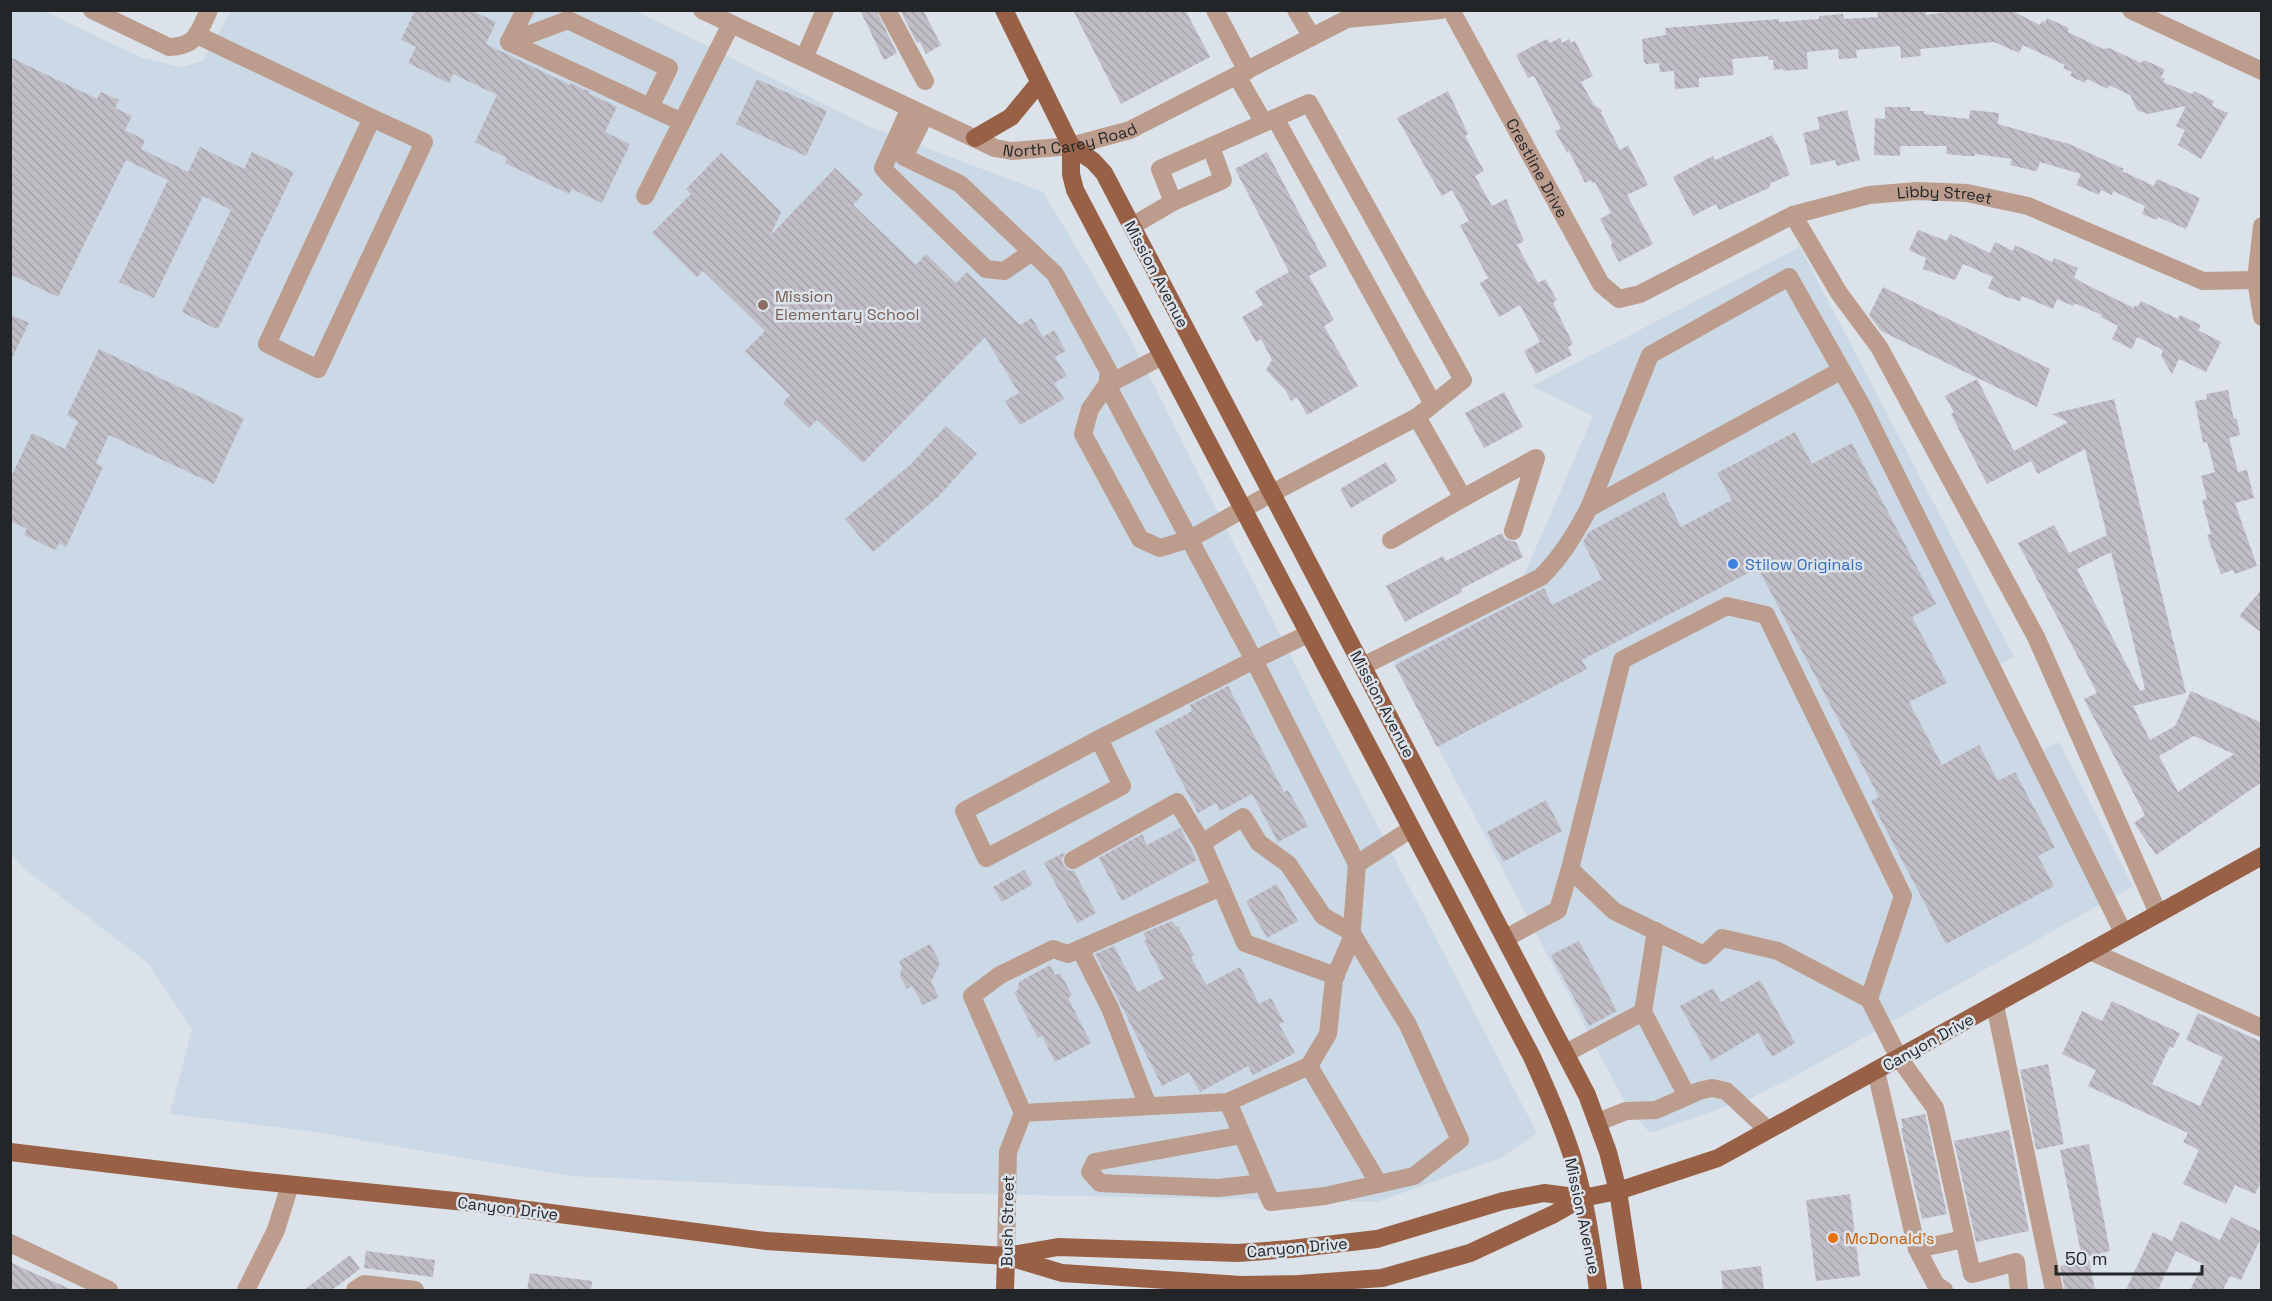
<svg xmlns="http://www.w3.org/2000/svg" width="2272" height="1301" viewBox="0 0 2272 1301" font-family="'Space Grotesk',sans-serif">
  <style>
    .built { fill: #cbd8e5 }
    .building { fill: url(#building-back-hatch); fill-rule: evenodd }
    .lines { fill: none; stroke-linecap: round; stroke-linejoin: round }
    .minor { stroke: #bc9c8d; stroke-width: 18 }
    .major { stroke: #986145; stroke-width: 18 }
    .education-dot { fill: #8d6e63; stroke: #dbe2e9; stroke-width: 2 }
    .shop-dot { fill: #3f7fe0; stroke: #dbe2e9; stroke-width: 2 }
    .food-dot { fill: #e8710a; stroke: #dbe2e9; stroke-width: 2 }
    .labels { text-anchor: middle; stroke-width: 5; stroke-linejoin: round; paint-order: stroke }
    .street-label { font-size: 16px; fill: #232629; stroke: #dbe2e9 }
    .education-label { font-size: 16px; fill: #785e54; stroke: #dbe2e9; text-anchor: start }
    .shop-label { font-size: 16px; fill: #366cbe; stroke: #dbe2e9; text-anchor: start }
    .food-label { font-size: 16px; fill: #c56008; stroke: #dbe2e9; text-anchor: start }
  </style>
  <defs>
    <pattern id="building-back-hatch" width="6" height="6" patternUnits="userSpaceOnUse" patternTransform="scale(1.5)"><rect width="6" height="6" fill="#c0bdc6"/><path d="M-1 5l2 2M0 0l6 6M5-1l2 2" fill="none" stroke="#a5a2aa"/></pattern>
  </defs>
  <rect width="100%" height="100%" fill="#dbe2e9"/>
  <!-- built -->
  <g class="built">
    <path d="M10,11h34l98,47 39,9 22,-6 28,-50h405l232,115 175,66 84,140 204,404 206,397 -34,24 -126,45 -441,-9 -366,-17 -256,-44 -144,-18 22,-85 -44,-66 -125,-95 -12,-14z"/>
    <path d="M1800,247l214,410 -19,10 44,85 20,-10 74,144 -343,193 -39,19 -101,35 -22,-25 -242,-460 137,-70 70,-162 -61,-30z"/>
  </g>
  <!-- building -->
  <g class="building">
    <path d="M415,10h55l26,12 -10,22 84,41 1,-2 12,6 6,2 -1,2 29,14 -12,25 25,12 -28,59 -30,-14 -3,5 -64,-31 2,-5 -32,-16 22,-47 -44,-21 -4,9 -41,-20 8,-16 -15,-7z"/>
    <path d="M860,10h16l21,43 -13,7z"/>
    <path d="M900,10h23l18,35 -15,9 -6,-12 -3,1z"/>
    <path d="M1073,10h112l25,47 -89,47z"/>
    <path d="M1877,10h49v5l31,-5h53l30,15 2,-4 3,2 2,-5 22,10 -1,4 35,17 6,-1 32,15 3,-3 18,8 3,2 -4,7 4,2 -2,3 29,12 2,-3 20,10 -2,5 16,7 -27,46 -23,-14 7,-15 -9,-4 10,-20 -38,8 -11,-4 -7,-15 -21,-10 -1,4 -21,-10 -2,4 -15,-7 2,-4 -9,-4 2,-3 -42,-20 -4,8 -25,-11 -74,7 1,7 -20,2 -1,-12 -44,4 1,8 -18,1 -1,-10 -31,3 1,17 -24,2 -1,-2 -9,1 -1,-10h-4l-1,-4 -36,3 2,16 -35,3v9l-24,2 -1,-18 -14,1 -1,-9 -13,1 -2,-2 -2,-23 24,-4 -1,-7 114,-9v3l40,-3v-3l24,-2 1,5 34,-2z"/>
    <path d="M1560,38l2,5 7,-4 2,4 4,-2 18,35 -12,6 13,23 8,5 -1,3 19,37 8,-5 20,40 -21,10 26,49 -34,18 -8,-15 1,-5 -12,-23 11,-6 -16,-31 -3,1 -1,-3 -6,3 -16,-32 -2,2 -12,-22 6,-2 -27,-53 -6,2 -12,-23 31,-16 3,4z"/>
    <path d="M10,57l87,42 4,-7 18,8 -4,8 17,8 -7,14 20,10 -4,9 47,23 12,-25 44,22 8,-17 42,20 -75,155 -3,2 -34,-17 49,-102 -28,-14 -49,102 -35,-16 49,-102 -42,-20 -68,137 -48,-23z"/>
    <path d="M757,79l70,32 -21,45 -70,-32z"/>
    <path d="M1448,91l20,43 -3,2 19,35 -9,5 17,30 14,-7 18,42 -7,4 21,38 7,-4 12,21 -4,3 20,41 -5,3 4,8 -36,19 -12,-23 16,-9 -20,-37 -21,12 -19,-34 8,-5 -28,-53 9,-4 -17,-31 -10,6 -45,-78z"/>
    <path d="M1885,107h25v4h14v3l45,5 1,-9 29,3 -1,11 67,19v-1l59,27 -2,2 32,15 3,-7 43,19 -14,31 -28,-12 -1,3 -15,-6 3,-8 -32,-15 -1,4 -11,-5 -2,5 -23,-10 5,-11 -41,-12 -3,9h-2l-25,-6 2,-6 -37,-5v2h-9l-20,-2 1,-8h-47v10l-26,-1 1,-37 10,1z"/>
    <path d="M1847,110l13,50 -23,6 -2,-6 -24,5 -8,-32 17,-4 -3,-12z"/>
    <path d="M1772,135l4,9 1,-1 13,32 -19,8 -2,5 -50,22 -3,-6 -23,12 -20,-39 40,-21 2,4z"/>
    <path d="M1267,152l60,114 -18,10 25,44 -10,6 34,60 -51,29 -10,-18 -6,4 -5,-10 -20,-21 6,-10 -11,-21 -5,3 -14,-25 21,-12 -8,-14 34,-19 -54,-103z"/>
    <path d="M721,153l60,59 -11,24 65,-68 28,26 -10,11 63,60 10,-11 30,29 11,-11 53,53 12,-7 11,19 11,-7 12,21 -11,6 12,19 -13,7 10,16 -44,26 -15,-24 14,-8 -34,-56 -122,126 -46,-43 -8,8 -26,-25 7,-8 -45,-44 20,-20 -62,-60 -6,6 -45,-44 39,-39 -5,-5z"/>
    <path d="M1918,230l29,11 3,-7 40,19 5,-11 18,9 2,-6 37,17 2,-4 24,10 -4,9 9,6 51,25 1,-3 3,1 3,-5 37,18 2,-4 21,10 -3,5 23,12 -15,30 -27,-13 -7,15 -11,-18 2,-6 -26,-13 -5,12 -20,-10 6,-13 -17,-9 1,-2 -28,-12 -1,3 -16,-7 -4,10 -31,-13 -2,5 -14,-4 -18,-9 5,-11 -30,-13 -8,16 -32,-11 3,-11 -17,-8z"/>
    <path d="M1883,287l167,82 -13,38 -156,-76 -12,-16z"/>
    <path d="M10,314l19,9 -19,39z"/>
    <path d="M99,349l145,69 -30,66 -105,-49 -13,28 7,4 -37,80 -7,-4 -3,7 -32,-15 3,-6 -17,-8v-42l22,-46 33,16 13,-28 -11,-6z"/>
    <path d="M1977,379l37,72 54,-29 -16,-8 62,-15 72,294 -53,13 17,34 25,-14 16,-35 71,32v59l-106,73 -22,-32 11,-8 -61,-116 13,-6 -79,-150 36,-18 15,28 38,-18 -22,-86 -47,25 -7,-13 -44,23 -36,-70 3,-2 -9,-16zM2111,552l34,137 -5,2 -63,-122zM2194,736l40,18 -56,38 -19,-36z"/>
    <path d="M2228,390l5,26 2,3h2l3,16 -11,3 9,34 9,-2 7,28 -19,5 22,63 -22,8 -2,-4 -12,4 -14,-39 4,-1 -9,-34 5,-1 -6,-23 14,-4 -8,-30 -4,1 -8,-42 12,-2 -1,-5z"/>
    <path d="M1504,392l19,35 -39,21 -19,-35z"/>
    <path d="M946,426l31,28 -39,43 -65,55 -28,-33 65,-54z"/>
    <path d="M1795,432l17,32 40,-21 84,161 -24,13 35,66 -38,19 33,63 37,-20 19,36 17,-9 40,75 -17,9 16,30 -108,58 -75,-143 8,-4 -121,-229 -176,92 5,9 -150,78 -42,-82 149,-77 8,17 50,-26 -19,-37 6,-10 75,-40 17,35 51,-27 -15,-27z"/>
    <path d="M1386,462l11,19 -46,27 -11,-19z"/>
    <path d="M1502,533l3,6 11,3 7,15 -62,32 1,3 -57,30 -19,-36 57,-30 3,5z"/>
    <path d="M2262,589v44l-23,-17z"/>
    <path d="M1228,686l56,106 4,-2 20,36 -30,16 -26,-48 -32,17 -4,-8 -18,10 -43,-82 37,-20 -2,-6z"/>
    <path d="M1546,800l16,31 -59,31 -16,-30z"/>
    <path d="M1180,828l17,32 -75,41 -23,-43 43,-24 5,11z"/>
    <path d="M1065,852l-3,7 1,6 5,5 6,1 22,42 -19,10 -33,-60z"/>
    <path d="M1024,870l9,14 -31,18 -9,-15z"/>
    <path d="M1277,884l21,37 -31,17 -21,-37z"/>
    <path d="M1172,921l4,6 2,-1 16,29 -3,2 15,28 34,-18 19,37 12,-6 13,24 -5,2 16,29 -42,22 -5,-9 -48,26 -11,-20 -27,14 -67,-132 19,-8 24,46 26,-14 -20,-37 3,-1 -4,-7z"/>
    <path d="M1579,941l38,70 -28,15 -38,-71z"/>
    <path d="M930,944l10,19 -9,19 8,15 -16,8 -11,-19 -5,3 -7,-13 2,-9 -3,-6z"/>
    <path d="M1050,965l5,10 5,-2 12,22 -4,3 23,45 -36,19 -13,-26 -4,2 -24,-46 4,-2 1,-8z"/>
    <path d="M1760,980l35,63 -23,14 -14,-24 -47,28 -31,-55 33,-18 8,14z"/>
    <path d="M2112,1001l68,32 -7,15 -3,-2 -18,38 48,22 23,-49 -37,-17 12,-27 64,29v138l-7,14 -20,-9 -9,19 -43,-20 16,-34 -16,-8 5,-9 -100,-47 8,-16 -34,-16 20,-43 20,10z"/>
    <path d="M2048,1064l16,80 -28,6 -16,-80z"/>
    <path d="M1925,1114l22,100 -25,5 -21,-90 2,-1 -2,-9z"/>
    <path d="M2009,1130l20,101 -53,11 -22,-101z"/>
    <path d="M2089,1144l21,107 -28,7 -22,-108z"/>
    <path d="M1850,1194l10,82 -44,5 -10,-81z"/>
    <path d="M2231,1217l31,15v4l-21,44 -11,-4 -7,14h-33l13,-26 -27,-13 -18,39h-32l27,-58 19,9 9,-20 39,19z"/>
    <path d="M366,1251l69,9 -2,17 -69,-9z"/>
    <path d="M350,1255l10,14 -28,21h-28z"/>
    <path d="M2089,1260l6,30h-30l-5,-24z"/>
    <path d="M10,1262l17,8 46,20h-63z"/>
    <path d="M1761,1266l3,24h-41l-2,-19z"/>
    <path d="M530,1273l62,8 -1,9h-64z"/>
  </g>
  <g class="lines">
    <!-- minor -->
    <g class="minor">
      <path d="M92,10l77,37c28,-1 29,-14 40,-37"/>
      <path id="s1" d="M702,10l293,138 17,3 59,-5 59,-16 217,-111 94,-9"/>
      <path d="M887,10l38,71"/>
      <path d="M1215,10l32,61"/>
      <path d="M1296,10l16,27"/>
      <path id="s2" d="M1451,10l150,274 18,15 21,-5 153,-79 76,-20 48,-4 50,2 61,13 175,75 53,-1"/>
      <path d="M2131,10l131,61"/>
      <path d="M197,35l175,83 -105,226 51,25 106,-227 -52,-24"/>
      <path d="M509,42l59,-22 101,48 -19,39"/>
      <path d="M509,42l173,80"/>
      <path d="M509,42l16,-32"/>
      <path d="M804,58l21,-48"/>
      <path d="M1237,76l27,47"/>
      <path d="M910,108l-27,60 6,7 97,94 18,2 28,-19"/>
      <path d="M925,115l-21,42 56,27 95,90 54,98 -2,13 147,275 -155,79 -135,72 22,47 136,-72 -23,-47"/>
      <path d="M645,196l86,-172"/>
      <path d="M1173,202l-13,-33 115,-51"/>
      <path d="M1793,215l46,78 40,54 157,290 122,276"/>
      <path d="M1132,226l41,-24 50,-22 -12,-33"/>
      <path d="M2262,226l-6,54 6,37"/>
      <path d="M1162,356l-55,29 -17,24 -7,25 57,105 20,9 30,-9 82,-46 145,-76 46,81 -72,42"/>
      <path d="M1842,370l-253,138 61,-153 139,-78 74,131 260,524"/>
      <path d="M1417,417l46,-37 -154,-277 -34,15 158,286"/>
      <path d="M1463,498l73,-40 -23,73"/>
      <path d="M1308,634l-54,26 103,204 54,-35"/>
      <path d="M1363,666l178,-89c21,-21 34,-43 48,-69"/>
      <path d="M1073,860l104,-58 25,41"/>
      <path d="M1570,869l44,42 90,44 18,-17 56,13 91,48"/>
      <path d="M1221,887l24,56 91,33"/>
      <path d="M1506,938l52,-28 12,-41 52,-209 105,-54 39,9 137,281 -34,103 30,59 36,50 37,166 44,-12 3,28"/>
      <path d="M1080,949l30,59 38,98"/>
      <path d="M2090,951l172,77"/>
      <path d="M1995,1005l59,285"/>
      <path d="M1643,1012l13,-81"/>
      <path d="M1566,1053l77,-41 44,84"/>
      <path d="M1309,1066l70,118"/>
      <path d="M1876,1071l41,178 47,-10"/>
      <path d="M1023,1113l-51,-117 28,-21 53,-26 15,5 153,-67 -19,-44 41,-26 16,26 29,21 35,52 28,16 57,93 52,115 -46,36 -89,20 -54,6 -43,-100"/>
      <path d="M1598,1122l28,-11 30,-1 43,-19 13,-3 14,3 42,39"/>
      <path d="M1242,1135l-147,27 -5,10 10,11 118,5 45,-5"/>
      <path d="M10,1243l99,47"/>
      <path d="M1917,1249l19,36 8,5"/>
      <path d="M1006,1256l2,-104 15,-39 205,-11 81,-36 19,-32 6,-55 17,-39 6,-76"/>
      <path d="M246,1290l30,-60 14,-45"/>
      <path d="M355,1290l9,-6 51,6"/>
    </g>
    <!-- major -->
    <g class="major">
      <path d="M1004,10l67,136v28l4,16 457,867c15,33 30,67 41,102 13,43 19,88 25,131"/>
      <path d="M975,138l36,-21 28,-34"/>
      <path d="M1071,146l22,15 11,12 483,922 21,57 10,39 15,99"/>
      <path d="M10,1152l236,28 229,23 291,38 240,15 56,17 179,12 58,-1 83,-6 88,-25 84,-39 28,-16"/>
      <path d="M1012,1255l46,-8 180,6 53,-4 86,-10 126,-38 41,-8 38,5 36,-7 100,-33 544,-302"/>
      <path d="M1005,1290l1,-34"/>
    </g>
  </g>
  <!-- markers -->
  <circle class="education-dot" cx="763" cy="305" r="6"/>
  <circle class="shop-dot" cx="1733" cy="564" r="6"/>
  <circle class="food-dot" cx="1833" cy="1238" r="6"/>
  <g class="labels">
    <!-- street labels -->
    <g class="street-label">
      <text dy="6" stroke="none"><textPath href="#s1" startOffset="400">North Carey Road</textPath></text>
      <text dy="6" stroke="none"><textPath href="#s2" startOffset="180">Crestline Drive</textPath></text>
      <text dy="6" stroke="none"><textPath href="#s2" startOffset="684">Libby Street</textPath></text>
      <text transform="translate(1157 274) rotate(62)" y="6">Mission Avenue</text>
      <text transform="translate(1383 704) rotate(62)" y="6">Mission Avenue</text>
      <text transform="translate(1928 1042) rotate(-29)" y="6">Canyon Drive</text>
      <text transform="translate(508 1208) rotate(7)" y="6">Canyon Drive</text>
      <text transform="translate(1583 1216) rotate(78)" y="6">Mission Avenue</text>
      <text transform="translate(1007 1221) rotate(-89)" y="6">Bush Street</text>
      <text transform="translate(1297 1247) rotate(-5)" y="6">Canyon Drive</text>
    </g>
    <!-- education labels -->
    <g class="education-label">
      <text x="775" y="302">Mission<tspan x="775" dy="18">Elementary School</tspan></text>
    </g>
    <!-- shop labels -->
    <g class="shop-label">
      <text x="1745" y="570">Stilow Originals</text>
    </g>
    <!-- food labels -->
    <g class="food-label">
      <text x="1845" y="1244">McDonald's</text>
    </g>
  </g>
  <!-- border -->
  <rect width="2272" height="1301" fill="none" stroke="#232629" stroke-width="24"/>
  <!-- scale -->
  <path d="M2056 1265v9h146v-9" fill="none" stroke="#232629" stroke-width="3"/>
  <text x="2065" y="1265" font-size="18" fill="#232629" stroke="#dbe2e9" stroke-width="4.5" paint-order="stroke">50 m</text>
</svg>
